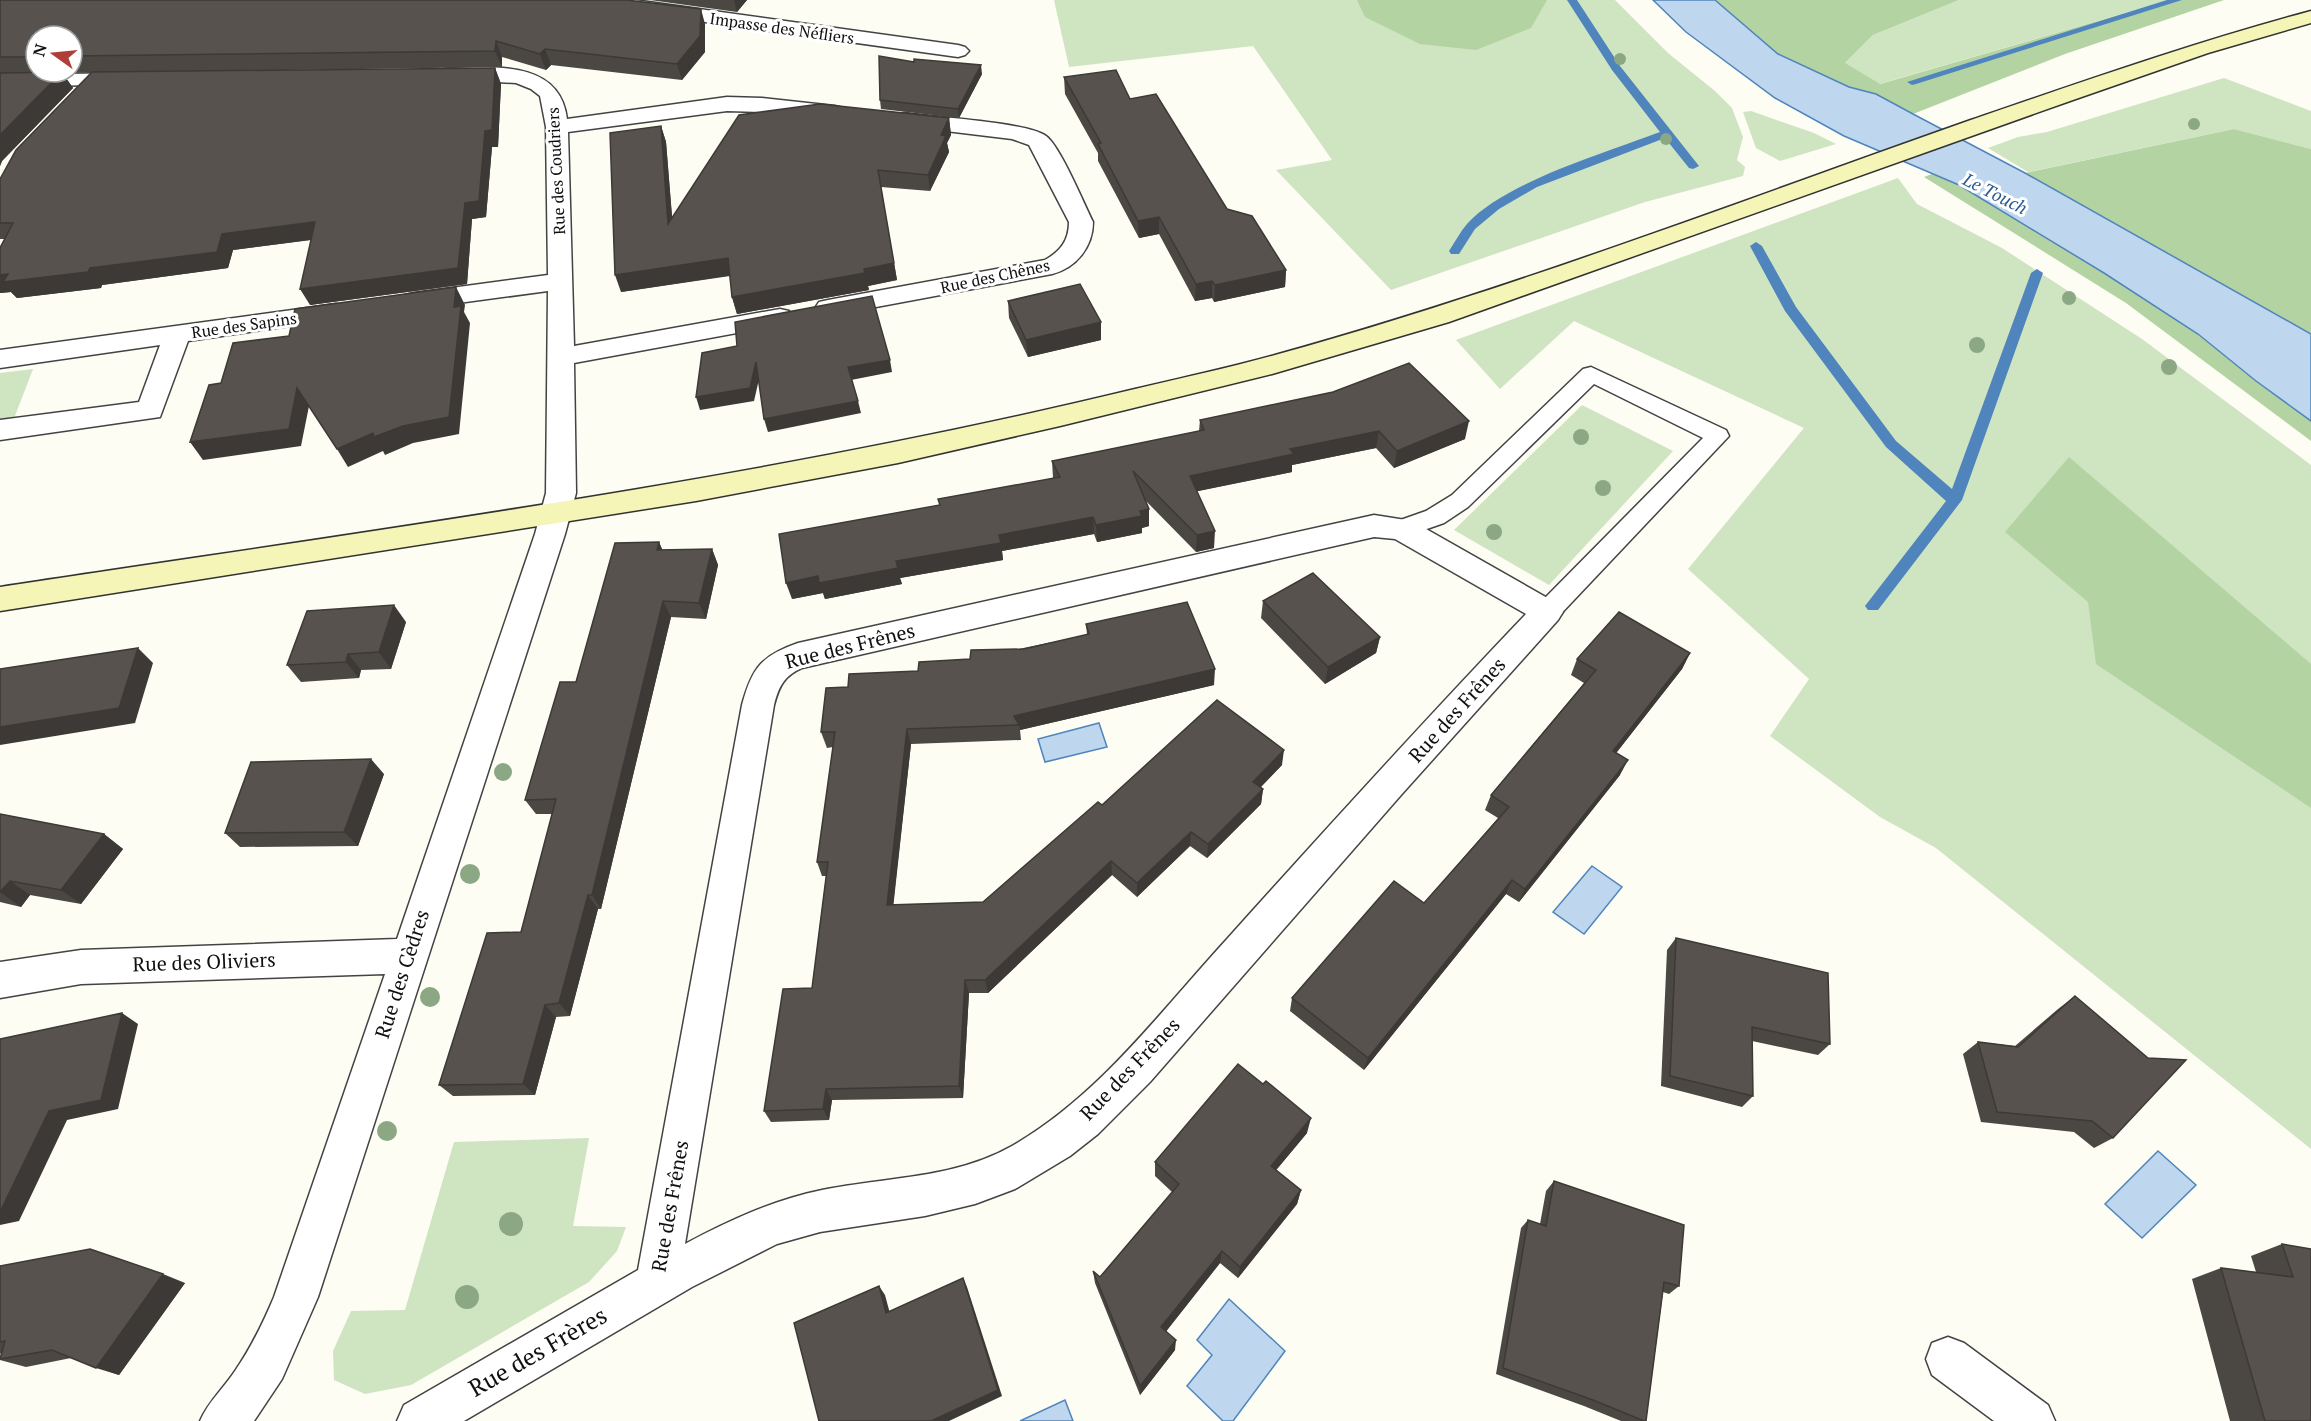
<svg xmlns="http://www.w3.org/2000/svg" width="2311" height="1421" viewBox="0 0 2311 1421" font-family="'PT Serif',serif">
  <style>
    .green { fill: #cfe4c1 }
    .forest { fill: #b3d3a2 }
    .water { fill: #bed7ef; stroke: #4f85bc; stroke-width: 1.5 }
    .lines { fill: none; stroke-linecap: round; stroke-linejoin: round }
    .stream { fill: #4f85bc; fill-rule: evenodd }
    .service-casing { stroke: #434343; stroke-width: 3 }
    .minor-casing { stroke: #434343; stroke-width: 3 }
    .secondary-casing { stroke: #323232; stroke-width: 3 }
    .service { fill: #fff; fill-rule: evenodd }
    .minor { fill: #fff; fill-rule: evenodd }
    .secondary { fill: #f5f5b7; fill-rule: evenodd }
    .tree { fill: #8ba784 }
    .wall { fill: #4b4742; fill-rule: evenodd }
    .shaded-wall { fill: #3d3936 }
    .building { fill: #57524d; stroke: #3d3936; stroke-width: 1.5 }
    .labels { text-anchor: middle; stroke-width: 6; stroke-linejoin: round; paint-order: stroke }
    .far-street-label { font-size: 16px; fill: #101010; stroke: #fff }
    .far-water-label { font-size: 18px; font-style: italic; fill: #285892; stroke: #fff }
    .street-label { font-size: 20px; fill: #101010; stroke: #fff }
    .near-street-label { font-size: 24px; fill: #101010; stroke: #fff }
  </style>
  <rect width="100%" height="100%" fill="#fdfdf4"/>
  <!-- green -->
  <g class="green">
    <path d="M1054,0h561l53,53 47,38 17,17 11,29 -6,23 8,7 -2,9 -98,26 -254,88 -115,-120 56,-10 -79,-114 -184,21z"/>
    <path d="M1959,0h211l-291,84 -35,-20 29,-29z"/>
    <path d="M2224,78l87,33v38l-77,-20 -206,43 -40,-24 30,-11 29,-5z"/>
    <path d="M1751,111l63,22 22,11 -56,17 -24,-13 -13,-36z"/>
    <path d="M1898,178l19,26 85,44 140,91 169,126v684l-375,-301 -56,-31 -110,-81 39,-57 -121,-110 116,-141 -230,-107 -74,68 -44,-49z"/>
    <path d="M33,369l-20,52 -13,2v-50z"/>
    <path d="M1582,405l91,46 -124,134 -95,-55z"/>
    <path d="M589,1138l-16,88 53,1 -9,24 -28,31 -178,103 -46,9 -31,-14 -1,-29 18,-40 54,-1 49,-168z"/>
  </g>
  <!-- forest -->
  <g class="forest">
    <path d="M1357,0h190l-16,28 -55,22 -56,-6 -55,-27z"/>
    <path d="M1715,0h244l-86,35 -28,28 35,21 290,-84h54l-159,54 -152,60 -37,-20 -27,-7 -71,-33z"/>
    <path d="M2234,129l77,20v185l-286,-161z"/>
    <path d="M1932,174l27,11 145,88 94,61 58,47 55,40v20l-185,-138 -202,-126z"/>
    <path d="M2069,457l242,207v144l-215,-144 -8,-62 -83,-70z"/>
  </g>
  <!-- water -->
  <g class="water">
    <path d="M1653,0h62l63,54 71,33 27,7 37,20 112,59 286,161v87l-55,-40 -58,-47 -94,-61 -145,-88 -115,-49 -69,-38 -89,-66z"/>
    <path d="M1099,723l8,24 -62,15 -7,-23z"/>
    <path d="M1592,866l30,21 -38,47 -31,-22z"/>
    <path d="M2158,1151l38,34 -54,53 -37,-34z"/>
    <path d="M1229,1299l56,52 -52,70h-10l-36,-35 25,-31 -15,-15z"/>
    <path d="M1065,1400l8,21h-53z"/>
  </g>
  <g class="lines">
    <!-- stream -->
    <g class="stream">
      <path d="M1567,0h10l43,66 79,100 -6,3 -4,-1 -24,-30 -128,49 -38,22 -24,20 -16,25h-8l-2,-3c6,-9 11,-19 18,-27 38,-42 138,-71 193,-92l-48,-62z"/>
      <path d="M2167,0h15l-266,84 -4,1 -5,-3z"/>
      <path d="M1756,242l6,4 34,61 100,134 56,48 79,-216 6,-4 6,4 -81,227 -84,110h-10l-3,-4 81,-105 -60,-54 -101,-136 -35,-65z"/>
    </g>
    <!-- service casing -->
    <g class="service-casing">
      <path id="service" d="M1591,367l135,63 3,6 -173,183 -9,3 -9,-3 -4,-7 4,-7 165,-167 -109,-54 -126,123 -24,16 -43,15 -9,-3 -3,-6 3,-6 34,-12 26,-16 131,-126z"/>
    </g>
    <!-- minor casing -->
    <g class="minor-casing">
      <g id="minor">
        <path d="M560,0h74l324,45 7,2 4,4 -4,4 -7,2 -325,-45 -63,-6 -7,-2z"/>
        <path d="M452,68c45,-1 108,-7 115,51l160,-22 35,1 73,8 8,2 3,5 -3,5 -8,2 -73,-8 -35,-1 -159,21 6,214 206,-37 9,2 4,6 -4,6 -9,2 -206,38 2,130 -11,41 -247,763 -36,82 -28,42h-54c8,-19 23,-32 35,-50 16,-23 28,-48 39,-74l111,-323 -304,10 -81,14v-36l81,-12 316,-11 138,-405 11,-41 2,-202 -134,18 -9,-2 -4,-6 4,-6 9,-2 134,-18 -2,-148 -6,-31 -9,-7 -15,-6 -72,-4 -3,-5 3,-5z"/>
        <path d="M130,73l8,1 3,5 -3,5 -138,3v-12z"/>
        <path d="M904,113c29,4 122,9 142,23 14,10 38,68 47,86 0,25 -17,46 -41,52l-224,42 -9,-2 -4,-6 4,-6 9,-2 217,-40c16,-9 24,-20 24,-38l-40,-77 -17,-6 -116,-14 -3,-5 3,-5z"/>
        <path d="M336,304l9,2 4,6 -4,6 -157,23 -28,76 -160,23v-20l139,-18 21,-57 -160,23v-18z"/>
        <path d="M1374,515l38,6 146,83 5,8 -5,8 -157,175 -251,287 -52,52 -28,22 -55,33 -40,15 -50,12 -105,16 -43,12 -85,43 -228,134h-67l7,-16 234,-135 104,-565c10,-37 19,-49 56,-62zM1374,537l21,2 131,75c-102,107 -201,216 -299,325 -67,73 -128,157 -215,207 -58,33 -127,31 -190,44 -49,10 -94,31 -137,54l89,-539c5,-19 10,-29 28,-37z"/>
        <path d="M1948,1337l16,6 84,62 7,16h-61l-62,-46 -6,-16 6,-16z"/>
      </g>
    </g>
    <!-- secondary casing -->
    <g class="secondary-casing">
      <path id="secondary" d="M2311,11v12l-103,30 -138,48 -621,221 -177,52 -212,52 -162,37 -202,38 -696,110v-24c380,-58 761,-107 1135,-198 46,-11 94,-21 140,-34 235,-65 463,-153 693,-234 114,-39 227,-79 343,-110z"/>
    </g>
    <!-- service -->
    <use href="#service" class="service"/>
    <!-- minor -->
    <use href="#minor" class="minor"/>
    <!-- secondary -->
    <use href="#secondary" class="secondary"/>
  </g>
  <!-- trees -->
  <g class="tree">
    <circle cx="1620" cy="59" r="6"/>
    <circle cx="2194" cy="124" r="6"/>
    <circle cx="1666" cy="139" r="6"/>
    <circle cx="2069" cy="298" r="7"/>
    <circle cx="1977" cy="345" r="8"/>
    <circle cx="2169" cy="367" r="8"/>
    <circle cx="1581" cy="437" r="8"/>
    <circle cx="1603" cy="488" r="8"/>
    <circle cx="1494" cy="532" r="8"/>
    <circle cx="503" cy="772" r="9"/>
    <circle cx="470" cy="874" r="10"/>
    <circle cx="430" cy="997" r="10"/>
    <circle cx="387" cy="1131" r="10"/>
    <circle cx="511" cy="1224" r="12"/>
    <circle cx="467" cy="1297" r="12"/>
  </g>
  <!-- wall -->
  <g class="wall">
    <path d="M0,0l705,24v28l-23,28 -131,-15 -5,5 -44,-13v10l-440,6 11,15 -71,73 -2,5zM36,36h36v36h-36z"/>
    <path d="M650,0h97l-10,12z"/>
    <path d="M914,62l68,12 -23,44 -78,-9 -1,-9z"/>
    <path d="M495,68l6,16 -3,63h-6l-6,70 -14,2 -5,65 -157,21 1,-65 -78,10 -5,18 -126,17 -1,3 -84,10 -6,-6 -11,1v-45l5,-9h-5v-60z"/>
    <path d="M1064,77l66,22 97,110 59,61 -1,17 -71,15 -2,-4 -17,3 -36,-67 -20,4 -41,-77v-8l-33,-59z"/>
    <path d="M949,118l2,17 -4,8 2,9 -19,39 -49,-4 16,93 -29,6 1,4 -132,24 -5,-17 -2,-21 -109,16 40,-166 5,16 6,76z"/>
    <path d="M1008,301l93,39 -73,17 -19,-39z"/>
    <path d="M1333,392l132,47 -71,29 -18,-20 -84,17v7l-95,19 17,57 -18,4 -51,-52 4,9v17l-7,2v5l-45,9 -3,-8 -92,17 1,9 -103,18 2,6 -77,15 -2,-6 -31,6 147,-94 114,-27 -1,-17 147,-30 1,-11z"/>
    <path d="M659,542l3,8 50,-1 6,16 -12,54 -35,-2 -70,292h-3l-28,107 -14,1 -21,78 -82,1 -14,-11 82,-153 31,-118h-16l-11,-14 51,-118z"/>
    <path d="M1263,601l117,36 -4,16 -51,31 -64,-66z"/>
    <path d="M406,622l-15,47 -30,1 -2,8 -58,4 -14,-17z"/>
    <path d="M1086,624l128,61 -194,45 1,10 -110,4 -18,161 90,-3 119,-97 180,-40 -21,22 2,2 -2,15 -54,54 -17,-12 -53,51 -25,-22 -124,118h-19l-6,105 -131,2 -3,20 -58,2 -7,-11 48,-123 14,-112h-4l-5,-14 16,-115 -6,1 -6,-16 27,-45 122,-28 117,-24z"/>
    <path d="M1690,653l-8,16 -66,84 4,22 -101,127 -13,-8 -142,176 -74,-59 2,-13 132,-95 74,-85 -13,-8 6,-15 93,-112 -13,-8 6,-16z"/>
    <path d="M384,774l-26,72 -118,1 -15,-14z"/>
    <path d="M0,814l104,20 19,15 -42,55 -51,-9 -9,12 -21,-5z"/>
    <path d="M1676,938l154,106 -12,11 -66,-14 1,55 -11,11 -81,-21 6,-136z"/>
    <path d="M2075,996l38,142 -19,10 -20,-16 -93,-10 -18,-68 15,-12 37,4 43,-37z"/>
    <path d="M1307,1133l-31,37 25,20 -4,14 -59,74 -18,-15 -54,68 9,19 -35,45 -45,-112 -2,-12 7,6 72,-85 -17,-16v-14z"/>
    <path d="M1554,1181l125,105 -10,8 -6,-2 -17,129h-25l-37,-15 -88,-32 25,-146 7,-8 12,4 6,-33z"/>
    <path d="M2282,1244l29,5v172h-81l-38,-142 29,-11 35,4 -5,-16z"/>
    <path d="M0,1266l185,17 -66,92 -48,-17 -45,9 -26,-7 1,-7 -1,1z"/>
  </g>
  <!-- shaded-wall -->
  <g class="shaded-wall">
    <path d="M734,0h13l-10,12z"/>
    <path d="M701,9l4,15v28l-23,28 -5,-16z"/>
    <path d="M496,41l6,16v10l-7,-16z"/>
    <path d="M545,49l6,16 -5,5 -6,-16z"/>
    <path d="M981,65l1,9 -23,44 -1,-9z"/>
    <path d="M495,68l6,16 -3,63h-6l-6,70 -14,2 -5,65 -157,21 -10,-16 165,-86 20,-72z"/>
    <path d="M62,72l11,16 -71,73 -2,5v-31z"/>
    <path d="M949,118l2,17 -4,8 2,9 -19,39 -2,-16 13,-40z"/>
    <path d="M661,126l5,16 8,98 -6,-16z"/>
    <path d="M878,170l19,110 -29,6 1,4 -132,24 -5,-17 132,-28z"/>
    <path d="M1159,217v17l-20,4 -1,-17z"/>
    <path d="M315,222l10,16 -92,12 -5,18 -126,17 -1,3 -84,10 -6,-6 -11,1v-18l90,-7 132,-34z"/>
    <path d="M728,258l5,17 -112,17 -6,-17z"/>
    <path d="M1286,270l-1,17 -71,15 1,-17z"/>
    <path d="M1212,281v17l-17,3 1,-17z"/>
    <path d="M456,287l9,18 -1,7 6,11 -11,111 -46,9 -28,12 -2,-4 -35,16 -11,-18 117,-142z"/>
    <path d="M1101,322v18l-73,17 -2,-17z"/>
    <path d="M890,360l2,12 -41,8 -3,-13z"/>
    <path d="M756,362l4,13 -6,26 -54,9 -4,-13z"/>
    <path d="M297,388l12,18 -8,40 -98,14 -13,-18z"/>
    <path d="M858,401l3,12 -93,19 -4,-13z"/>
    <path d="M1469,421l-4,18 -71,29 3,-17z"/>
    <path d="M1379,431l-3,17 -84,17v7l-103,21 1,-17 100,-27z"/>
    <path d="M1149,509v17l-7,2v5l-45,9 -1,-17z"/>
    <path d="M1093,517l1,17 -92,17 1,9 -103,18 2,6 -77,15 -2,-6 -31,6 -6,-16 213,-48z"/>
    <path d="M1215,531l-1,17 -18,4 1,-17z"/>
    <path d="M659,542l7,16 -9,-8z"/>
    <path d="M712,549l6,16 -12,54 -7,-16z"/>
    <path d="M663,601l8,16 -70,292 -9,-14z"/>
    <path d="M394,605l12,17 -15,47 -12,-17z"/>
    <path d="M1380,637l-4,16 -51,31 3,-17z"/>
    <path d="M138,648l15,15 -18,60 -135,22v-18z"/>
    <path d="M1690,653l-8,16 -76,97 7,-15z"/>
    <path d="M348,654l13,16 -2,8 -13,-16z"/>
    <path d="M1215,669l-1,16 -194,45 -1,-5 -5,-9z"/>
    <path d="M907,729l4,15 -19,174 -5,-13z"/>
    <path d="M1284,750l-2,15 -30,31 1,-14z"/>
    <path d="M371,759l13,15 -26,72 -14,-14z"/>
    <path d="M1628,760l-8,15 -101,127 6,-13z"/>
    <path d="M1263,789l-2,15 -54,54 1,-14z"/>
    <path d="M1191,832l-1,14 -53,51v-14z"/>
    <path d="M104,834l19,15 -42,55 -20,-14z"/>
    <path d="M1111,861l1,14 -124,118 -3,-13z"/>
    <path d="M1512,880l-6,14 -142,176 4,-12z"/>
    <path d="M10,881l20,14 -9,12 -21,-15z"/>
    <path d="M588,895l10,14 -28,107 -11,-13z"/>
    <path d="M965,980l4,13 -6,105 -4,-12z"/>
    <path d="M545,1005l11,12 -21,78 -12,-11z"/>
    <path d="M122,1013l16,11 -20,85 -51,11 -48,101 -19,4v-13l49,-101z"/>
    <path d="M826,1089l6,11 -3,20 -6,-11z"/>
    <path d="M1311,1118l-4,15 -39,47 3,-14z"/>
    <path d="M1301,1190l-4,14 -59,74 2,-11z"/>
    <path d="M1222,1251l-2,12 -59,75v-11z"/>
    <path d="M163,1274l22,9 -66,92 -23,-7z"/>
    <path d="M963,1278l4,9 35,109 -53,25h-18z"/>
    <path d="M879,1286l6,9 7,26 -6,-8z"/>
    <path d="M1176,1340l-1,10 -35,45v-9z"/>
  </g>
  <!-- building -->
  <g class="building">
    <path d="M0,0h627l74,9 -1,27 -23,28 -132,-15 -5,5 -44,-13 -1,10 -423,5v-20h-36v21h-36z"/>
    <path d="M879,56l35,6v-3l67,6 -23,44 -78,-9z"/>
    <path d="M495,68l-3,62 -7,1 -6,70 -14,2 -7,65 -158,21 15,-67 -93,12 -5,18 -127,16 -2,4 -85,10 5,-8 -8,1v-27l13,-25h-13v-44l16,-29 76,-78z"/>
    <path d="M1116,70l14,29 26,-5 71,115 25,7 34,54 -71,15 -3,-4 -16,3 -37,-67 -21,4 -40,-77 3,-1 -37,-66z"/>
    <path d="M62,72l-62,63v-62z"/>
    <path d="M820,104l129,14 -8,17 5,1 -18,39 -50,-5 16,93 -30,6 1,4 -133,24 -4,-39 -113,17 -5,-142 51,-7 7,98 71,-109z"/>
    <path d="M1080,284l21,38 -75,18 -18,-39z"/>
    <path d="M456,287l-2,20 7,-1 -12,111 -46,9 -29,11 -1,-4 -36,16 -40,-61 -8,41 -99,13 19,-57 12,-2 12,-40 56,-7 6,-27z"/>
    <path d="M872,296l18,64 -42,7 10,34 -94,18 -8,-57 -6,26 -54,9 6,-44 35,-7 -2,-24z"/>
    <path d="M1409,363l60,58 -72,30 -18,-20 -89,18 4,5 -104,22 25,55 -18,4 -64,-64 16,38 -9,2 2,5 -46,9 -3,-8 -94,18 2,8 -105,18 2,7 -79,15 -1,-7 -32,7 -7,-49 161,-29 -2,-6 122,-22 -8,-16 152,-31 -4,-10 133,-28z"/>
    <path d="M659,542l-2,8 55,-1 -13,54 -36,-2 -71,294h-4l-29,108 -14,2 -22,79 -84,1 48,-152 34,-1 35,-133 -31,1 35,-118h16l39,-139z"/>
    <path d="M1313,573l67,64 -52,30 -65,-66z"/>
    <path d="M1187,602l28,67 -201,47 5,9 -112,4 -20,176 96,-3 115,-100 4,3 115,-105 67,50 -31,32 10,7 -55,55 -17,-12 -54,51 -26,-22 -126,119h-20l-6,106 -133,3 -3,20 -59,2 19,-122 29,-1 16,-126h-11l18,-130h-14l5,-44 22,-1 1,-13 69,-3 1,-9 51,-3 1,-9 53,-1 65,-15 -3,-10z"/>
    <path d="M394,605l-15,47 -31,2 -2,8 -59,3 20,-54z"/>
    <path d="M1619,612l71,41 -77,98 15,9 -103,129 -13,-9 -144,178 -76,-60 102,-117 30,22 85,-96 -18,-12 105,-125 -19,-11z"/>
    <path d="M138,648l-19,60 -119,19v-58z"/>
    <path d="M371,759l-27,73 -119,1 26,-71z"/>
    <path d="M0,814l104,20 -43,56 -51,-9 -10,11z"/>
    <path d="M1676,938l152,35 2,71 -78,-17 1,69 -83,-20z"/>
    <path d="M2075,996l73,62 38,2 -73,78 -21,-17 -95,-9 -19,-70 40,5z"/>
    <path d="M122,1013l-21,87 -52,11 -49,101v-173z"/>
    <path d="M1238,1064l25,20 3,-3 45,37 -40,48 30,24 -61,77 -18,-16 -61,76 15,13 -36,46 -47,-115 7,6 79,-93 -24,-22z"/>
    <path d="M1554,1181l130,44 -5,61 -15,-4 -18,139h-2l-51,-21 -90,-32 25,-148 18,6z"/>
    <path d="M2282,1244l29,5v172h-46l-44,-153 72,9z"/>
    <path d="M90,1249l73,25 -67,94 -44,-18 -52,9 5,-18 -5,1v-76z"/>
    <path d="M963,1278l35,112 -67,31h-112l-25,-98 85,-37 7,27z"/>
  </g>
  <g class="labels">
    <!-- far-street labels -->
    <g class="far-street-label">
      <text transform="translate(782 28) rotate(8)" y="6">Impasse des Néfliers</text>
      <text transform="translate(556 171) rotate(-93)" y="6">Rue des Coudriers</text>
      <text transform="translate(995 276) rotate(-12)" y="6">Rue des Chênes</text>
      <text transform="translate(244 325) rotate(-8)" y="6">Rue des Sapins</text>
    </g>
    <!-- far-water labels -->
    <g class="far-water-label">
      <text transform="translate(1995 194) rotate(27)" y="6">Le Touch</text>
    </g>
    <!-- street labels -->
    <g class="street-label">
      <text transform="translate(850 646) rotate(-14)" y="7">Rue des Frênes</text>
      <text transform="translate(1457 710) rotate(-48)" y="7">Rue des Frênes</text>
      <text transform="translate(204 962) rotate(-2)" y="7">Rue des Oliviers</text>
      <text transform="translate(402 974) rotate(-72)" y="7">Rue des Cèdres</text>
      <text transform="translate(1130 1069) rotate(-46)" y="7">Rue des Frênes</text>
      <text transform="translate(670 1206) rotate(-80)" y="7">Rue des Frênes</text>
    </g>
    <!-- near-street labels -->
    <g class="near-street-label">
      <text transform="translate(538 1352) rotate(-30)" y="8">Rue des Frères</text>
    </g>
  </g>
  <!-- north arrow -->
  <g transform="translate(54 54) rotate(285)"><circle r="28" fill="#ffffff" stroke="#9f9f9f" stroke-width="1.5"/>
  <path d="M0-4.5L10 22L0 15L-10 22Z" fill="#ae4039"/>
  <text y="-9" font-size="16" font-weight="bold" text-anchor="middle" fill="#101010">N</text>
  </g>
</svg>
